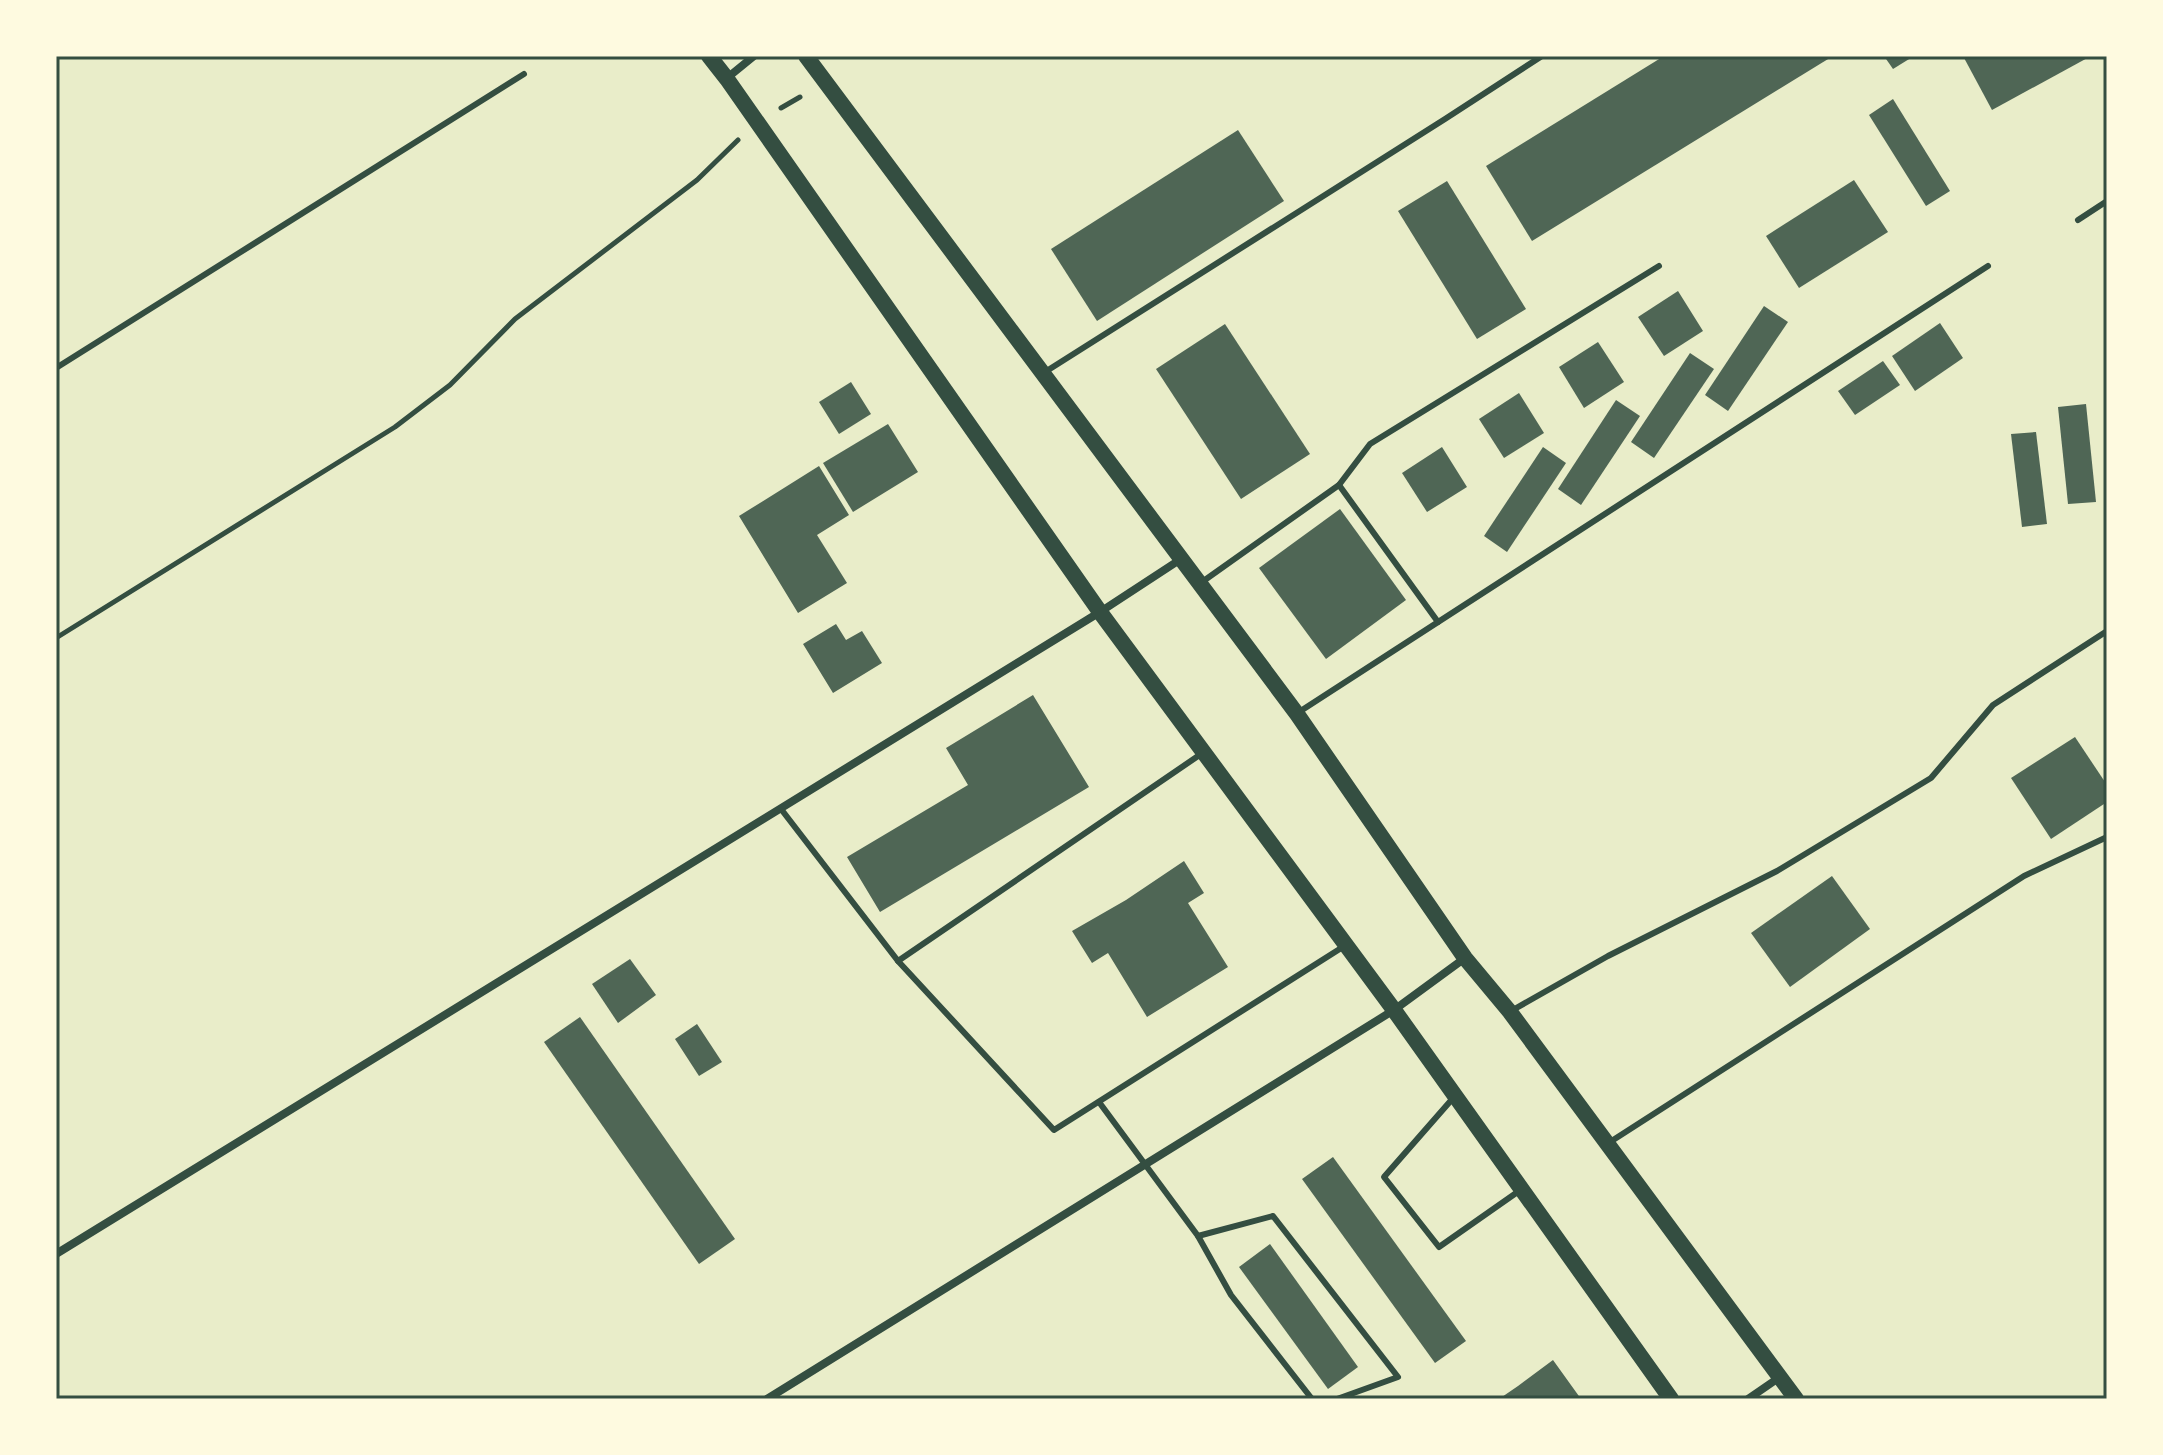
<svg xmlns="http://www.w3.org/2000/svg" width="2163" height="1455" viewBox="0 0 2163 1455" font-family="'Work Sans',sans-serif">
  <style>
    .building { fill: #4f6655 }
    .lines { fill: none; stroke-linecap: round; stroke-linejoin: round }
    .path { stroke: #344e41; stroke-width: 5 }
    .service { stroke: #344e41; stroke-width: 6 }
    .minor { stroke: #344e41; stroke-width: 8 }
    .secondary { stroke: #344e41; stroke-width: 16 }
    .neatline { fill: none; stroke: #344e41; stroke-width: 3 }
  </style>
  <rect width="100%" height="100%" fill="#e9edc9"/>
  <!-- building -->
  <g class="building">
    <path d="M1664,56h169l-301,185 -46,-75z"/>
    <path d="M1884,56h30l-21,13z"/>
    <path d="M1963,56h128l-99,54z"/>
    <path d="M1893,99l57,92 -24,15 -57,-91z"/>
    <path d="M1238,130l46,71 -187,120 -46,-72z"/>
    <path d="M1854,180l34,52 -89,56 -33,-52z"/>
    <path d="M1447,181l79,128 -49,30 -79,-128z"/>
    <path d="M1678,291l25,40 -39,25 -26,-39z"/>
    <path d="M1764,306l24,16 -60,89 -23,-16z"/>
    <path d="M1940,323l23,35 -48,33 -23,-35z"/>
    <path d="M1225,324l85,130 -69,45 -85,-130z"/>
    <path d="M1598,342l26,40 -40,26 -25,-41z"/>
    <path d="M1690,353l24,16 -60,89 -23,-16z"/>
    <path d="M1883,361l17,24 -45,30 -17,-24z"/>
    <path d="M851,382l20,32 -32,20 -20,-32z"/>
    <path d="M1519,393l25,40 -40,25 -25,-39z"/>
    <path d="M1616,400l24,16 -59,89 -23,-16z"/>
    <path d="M2086,404l10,98 -28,2 -10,-97z"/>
    <path d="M888,424l30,48 -65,40 -30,-49z"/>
    <path d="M2036,432l11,92 -25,3 -11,-93z"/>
    <path d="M1442,447l25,40 -40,25 -25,-39z"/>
    <path d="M1543,447l23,16 -59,89 -23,-16z"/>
    <path d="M819,466l30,49 -32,20 30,48 -49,30 -59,-97z"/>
    <path d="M1340,509l66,91 -80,59 -67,-91z"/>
    <path d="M836,624l10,16 16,-9 20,32 -49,30 -30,-49z"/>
    <path d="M1033,695l56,92 -209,125 -33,-55 121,-72 -22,-37z"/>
    <path d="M2075,737l32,48v17l-56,37 -40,-61z"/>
    <path d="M1184,861l20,32 -16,10 40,64 -81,50 -39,-64 -16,10 -20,-32 54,-31z"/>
    <path d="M1832,876l38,53 -80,58 -39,-54z"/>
    <path d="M630,959l26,36 -38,28 -26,-39z"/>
    <path d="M580,1017l155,222 -36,25 -155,-222z"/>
    <path d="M697,1024l25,38 -23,14 -24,-37z"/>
    <path d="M1333,1157l133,184 -31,22 -133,-184z"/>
    <path d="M1270,1244l88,123 -30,22 -89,-122z"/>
    <path d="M1553,1360l28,39h-82l19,-13z"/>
  </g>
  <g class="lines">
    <!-- path -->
    <g class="path">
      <path d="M781,108l19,-11"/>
      <path d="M56,638l339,-211 55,-42 65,-66 182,-139 41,-40"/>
    </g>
    <!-- service -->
    <g class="service">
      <path d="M2078,220l29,-19"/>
      <path d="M56,368l468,-294"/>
      <path d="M1045,372l400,-253 97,-63"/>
      <path d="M1339,485l31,-41 289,-178"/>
      <path d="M1202,582l137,-97 99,137"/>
      <path d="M1299,712l689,-446"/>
      <path d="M781,809l117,152 303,-207"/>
      <path d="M898,961l156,169 292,-185"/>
      <path d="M1511,1011l97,-55 169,-85 154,-93 62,-73 114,-74"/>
      <path d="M1454,1097l-70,80 55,70 80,-56"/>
      <path d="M1099,1102l99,134 33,59 81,104"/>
      <path d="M1610,1142l414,-266 83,-39"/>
      <path d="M1198,1236l75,-20 125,161 -61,22"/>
    </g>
    <!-- minor -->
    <g class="minor">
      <path d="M727,78l27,-22"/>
      <path d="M56,1254l1044,-642 81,-53"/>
      <path d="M767,1399l627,-389 71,-52"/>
      <path d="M1748,1399l32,-22"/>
    </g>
    <!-- secondary -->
    <g class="secondary">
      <path d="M709,56l18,23 373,533 294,398 277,389"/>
      <path d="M806,56l491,658 168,244 45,54 286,387"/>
    </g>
  </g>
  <!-- border -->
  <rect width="2163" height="1455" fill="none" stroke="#fefae0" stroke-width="116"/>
  <rect x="58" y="58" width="2047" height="1339" class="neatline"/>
</svg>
